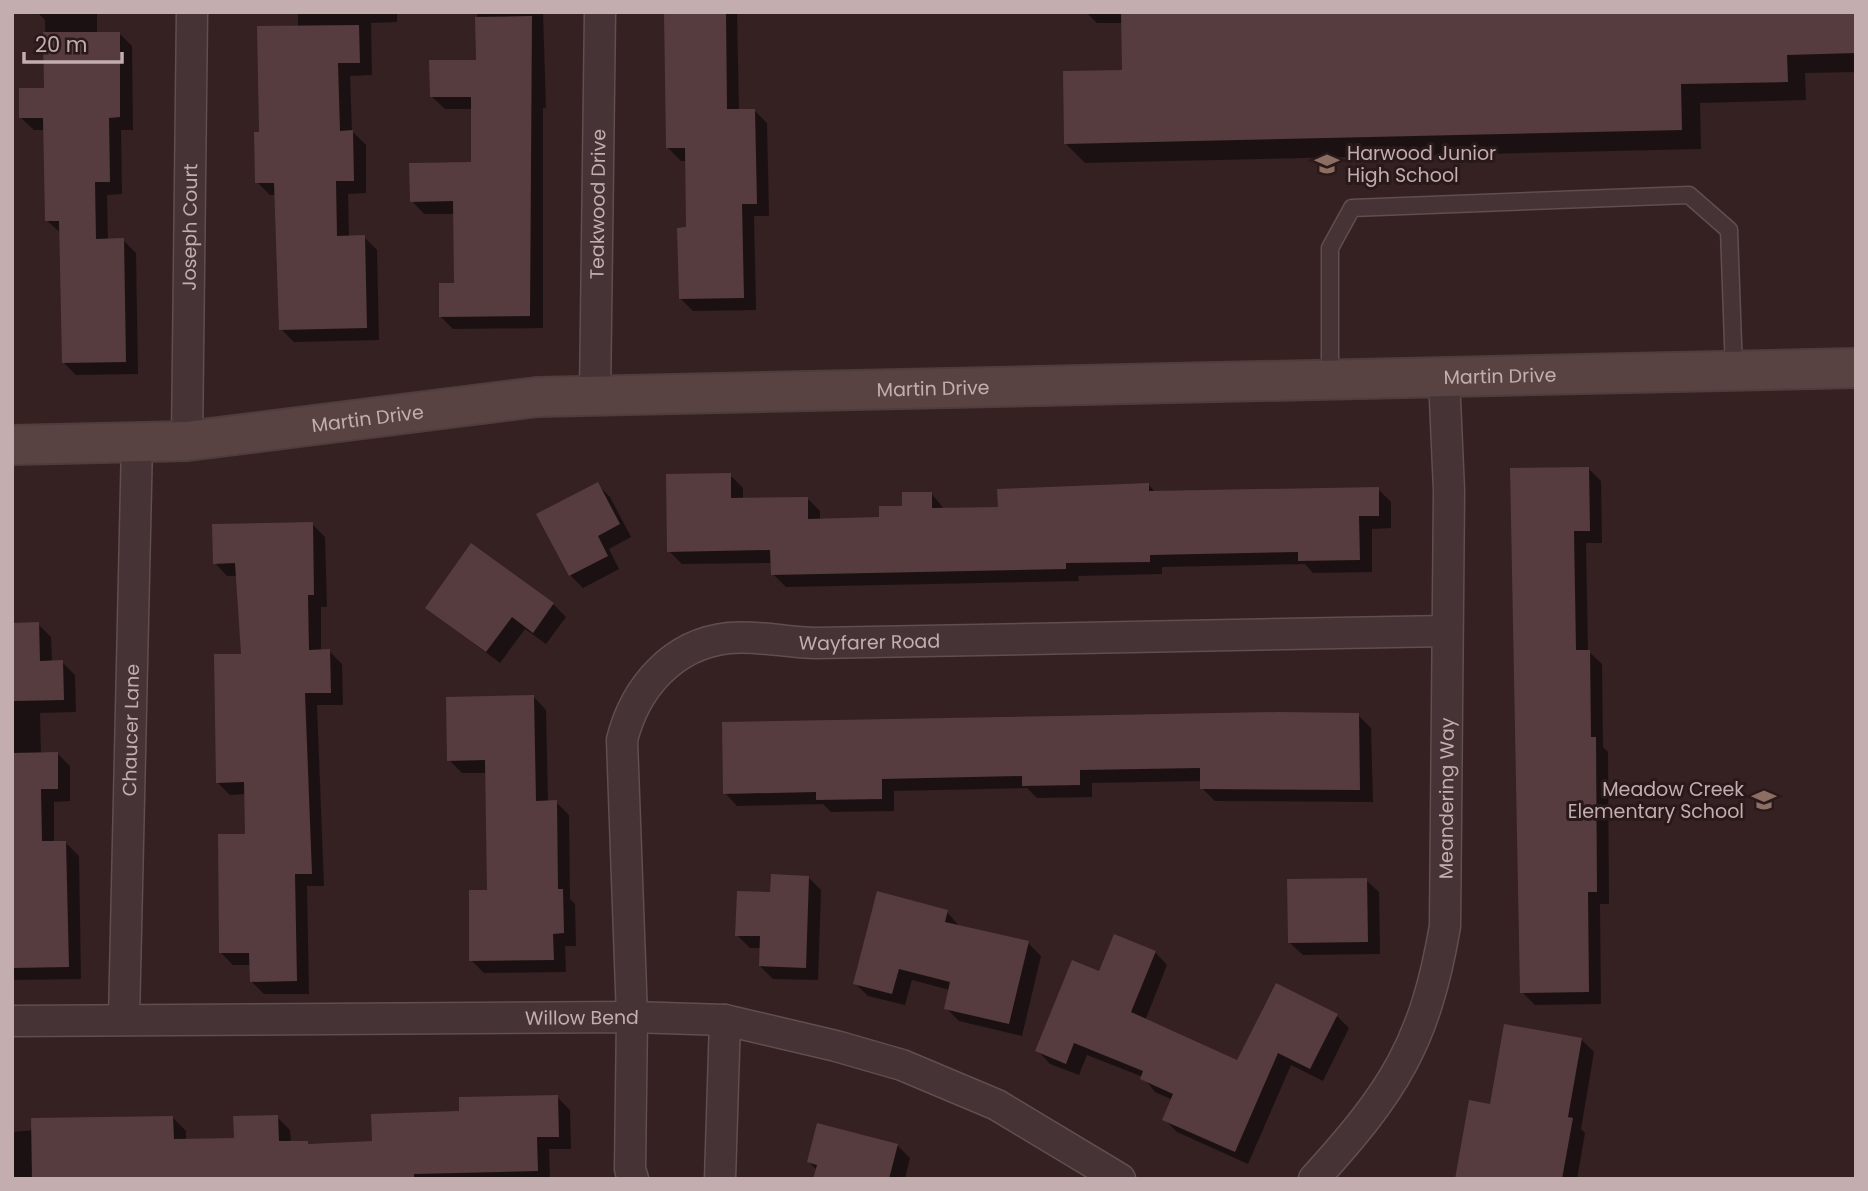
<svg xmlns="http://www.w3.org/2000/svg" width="1868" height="1191" viewBox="0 0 1868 1191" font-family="Poppins,sans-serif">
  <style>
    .shadow { fill: #0007 }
    .building { fill: #563c3e }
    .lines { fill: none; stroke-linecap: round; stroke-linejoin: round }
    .lane-casing { stroke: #614e4f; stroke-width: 19 }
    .street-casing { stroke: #614e4f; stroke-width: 33 }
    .secondary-casing { stroke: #4f3d3e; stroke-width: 42 }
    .lane { stroke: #463335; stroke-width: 16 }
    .street { stroke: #463335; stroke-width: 30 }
    .secondary { stroke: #594242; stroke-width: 38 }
    .labels { text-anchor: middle; stroke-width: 6; stroke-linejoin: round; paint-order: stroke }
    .poi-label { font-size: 19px; fill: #c3adae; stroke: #2a191a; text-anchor: start }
    .street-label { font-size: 19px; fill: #c3adae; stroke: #2a191a }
  </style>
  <rect width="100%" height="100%" fill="#352022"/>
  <!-- shadow -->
  <g class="shadow">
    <path d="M37,12h60v22l22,-1 13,13 1,84h-12l1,64 -15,1 1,45h15l13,13 2,121 -62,1 -12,-12 -3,-130 -15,-13 -1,-90h-11l-13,-12 25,-28 -1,-70z"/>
    <path d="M298,12h99v10l-26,1 1,52 -22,1 2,55 14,14v48l-18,1 1,43h15l13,13 2,90 -85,2 -13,-13 -5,-134h-6l-13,-13 4,-48 37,-106z"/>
    <path d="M477,12h66l3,96h-3v220l-90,1 -13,-13 16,-32 -1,-70h-31l-12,-13 61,-37v-55h-28l-13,-12 46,-36z"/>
    <path d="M666,12h71l2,99 15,-1 13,13 2,93h-15l2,94 -63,1 -13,-13 8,-69 -1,-68h-6l-13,-13z"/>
    <path d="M1086,12h770v60l-51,1 1,27 -106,3 1,46 -616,14 -19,-19 58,-73 -1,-48h-26z"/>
    <path d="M1588,468l13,13 1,62h-16l2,108 14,13 1,83 5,5 1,152h-9l1,100 -66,1 -13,-13 -10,-522z"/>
    <path d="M730,475l13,13v11l64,-1 13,13v9l61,-1 50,-26 13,16 55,-1 149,-24 8,9 222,-4 13,13v26l-19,1v43l-59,1 -8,-9 -143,3v7l-84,2 1,5 -293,6 -13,-13 -1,-11 -90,1 -13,-13z"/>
    <path d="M597,484l13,13 21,40 -22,12 10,20 -36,19 -13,-13z"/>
    <path d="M312,524l13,13 2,70h-6v44h8l13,13 1,41h-26l7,181h-17l2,108h-45l-13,-13v-16h-18l-13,-13 27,-117 -1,-41 -16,1 -13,-13 25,-127 -4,-79h-11l-12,-13z"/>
    <path d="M553,604l13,13 -20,27 -21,-15 -25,34 -73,-55z"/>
    <path d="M38,624l13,13 1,25h10l13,13 1,37 -36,1 1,41 16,-1 13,13v35l-16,1v41h12l13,13 2,123 -69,1v-355z"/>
    <path d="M534,697l12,13 2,92h8l13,13 1,84 5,5 1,42h-11l1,26 -82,1 -13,-13 18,-69 -2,-118h-25l-13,-13z"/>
    <path d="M1358,715l13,13 2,74 -158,-1 -13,-13v-7l-110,2v14l-55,1 -10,-10 -133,3v20l-63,1 -8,-8 -86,2 -12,-13z"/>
    <path d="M808,877l13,13 -3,90 -45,-1 -13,-13 1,-18h-11l-13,-13 35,-41z"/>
    <path d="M1366,880l13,12 1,62 -77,1 -13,-12z"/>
    <path d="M947,912l13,15 68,16 13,13 -19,80 -63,-15 -13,-13 4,-18 -38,-10 -7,25 -37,-9 -13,-13z"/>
    <path d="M1155,952l12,13 -22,56 93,41 98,-47 13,13 -26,53 -32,-16 -43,99 -71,-32 -13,-13 9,-19 -18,-8 -12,-15 -56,-22 -8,20 -29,-11 -12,-13 62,-78z"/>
    <path d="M1581,1039l13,13 -13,77 4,4 -8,46h-121z"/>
    <path d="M557,1097l13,13 1,39h-22l1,30h-538v-47l161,-14 13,13v10l50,-1 41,-23 13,13 1,13h16l3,2 64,-2 87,-31z"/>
    <path d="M897,1145l13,13 -5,21h-90l2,-9 -8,-8z"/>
  </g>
  <!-- building -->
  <g class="building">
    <path d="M664,12h62l1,97h28l2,95h-15l2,94 -65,1 -2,-71 9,-1 -1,-79h-19z"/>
    <path d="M1121,12h735v41l-69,2 1,27 -107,2 1,46 -618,14 -1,-73 59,-1z"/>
    <path d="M532,16l-2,300 -91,1v-34h15l-1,-82 -43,1 -1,-39 62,-1v-65h-41l-1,-37h47l-1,-43z"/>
    <path d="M359,25l1,38h-22l2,68 13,-1 1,51h-18l1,55 28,-1 2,93 -88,2 -5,-147h-19l-1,-51h5l-2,-106z"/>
    <path d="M43,32h77v85l-11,1 1,64h-15l1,57 28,-1 2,124 -64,1 -3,-142h-14l-2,-103h-24v-30h25z"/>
    <path d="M1589,467l1,64h-16l2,119h14l1,87h5l1,155h-9l1,100 -69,1 -10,-525z"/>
    <path d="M731,473v25l77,-1v22l71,-2v-11h23v-14h30v16l66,-1 -1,-18 152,-6v8l230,-4v29h-20l1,44 -62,1v-9l-148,3v7l-84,1v6l-295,6 -1,-25 -103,2 -1,-78z"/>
    <path d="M598,482l22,42 -22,12 10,20 -39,20 -33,-62z"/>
    <path d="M313,522l1,73h-6l1,55 21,-1 1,44h-26l7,181h-17l2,107 -47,1 -1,-29h-30l-1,-119h27l-1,-52 -28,1 -2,-129h27l-6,-91 -22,1 -1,-40z"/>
    <path d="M471,543l83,60 -21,30 -21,-16 -26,35 -61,-44z"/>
    <path d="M39,622l1,39 23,-1 1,40 -52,1v-78z"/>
    <path d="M534,695l2,106 21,-1 1,89h5l1,44 -11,1 1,26 -85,1v-71h18l-2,-130 -38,1 -1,-64z"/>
    <path d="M1278,712l81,1 1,77 -160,-1v-21l-120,2v15l-58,1v-10l-140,3v20l-66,1v-8l-93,2 -1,-72z"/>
    <path d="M58,752v37h-17l1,52h24l3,126 -57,1v-215z"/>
    <path d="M771,874l38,2 -3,92 -47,-2 1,-30h-25l2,-45 33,1z"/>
    <path d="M1367,878l1,64 -80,1 -1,-64z"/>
    <path d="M877,891l71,19 -3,12 84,19 -20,83 -65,-15 6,-27 -51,-13 -7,25 -39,-10z"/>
    <path d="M1114,934l42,17 -25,61 106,48 39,-77 62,31 -28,55 -32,-16 -43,99 -73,-32 11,-26 -33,-15 3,-8 -69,-28 -8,21 -31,-13 37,-91 27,11z"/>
    <path d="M1504,1024l78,14 -14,79 5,1 -11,61h-107l14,-79 21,4z"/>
    <path d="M558,1095l1,42h-22l1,34 -124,3v5h-382l-1,-61 142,-2 1,23 60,-1 -1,-22 45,-1 1,26h29v3l64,-3 -1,-27 88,-3v-14z"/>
    <path d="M817,1123l81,21 -9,35h-76l4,-14 -10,-3z"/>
  </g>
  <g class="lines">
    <!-- lane casing -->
    <g class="lane-casing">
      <path id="lane" d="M1330,379v-131l22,-40 337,-13 40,35 5,141"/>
    </g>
    <!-- street casing -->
    <g class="street-casing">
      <g id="street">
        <path id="s1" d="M595,396l5,-384"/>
        <path id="s2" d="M187,441l5,-429"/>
        <path id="s3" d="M124,1019l13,-576"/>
        <path id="s4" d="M12,1021l620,-4 93,3 111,26 66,19 95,40 123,74"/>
        <path id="s5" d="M633,1179l-3,-10 2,-152 -10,-277c13,-52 50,-96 107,-102 29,-3 59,5 87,5l631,-12"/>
        <path d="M720,1179l5,-159"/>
        <path id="s6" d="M1314,1179c79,-87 111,-135 131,-253l4,-435 -5,-114"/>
      </g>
    </g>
    <!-- secondary casing -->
    <g class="secondary-casing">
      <g id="secondary">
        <path id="s7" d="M12,445l175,-4 350,-44 1319,-29"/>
      </g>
    </g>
    <!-- lane -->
    <use href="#lane" class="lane"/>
    <!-- street -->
    <use href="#street" class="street"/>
    <!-- secondary -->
    <use href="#secondary" class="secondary"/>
  </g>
  <!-- icons -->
  <defs>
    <g id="school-bare" transform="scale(1.89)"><path d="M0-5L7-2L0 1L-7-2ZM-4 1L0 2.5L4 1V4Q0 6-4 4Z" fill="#8d6e63" stroke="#2a191a" stroke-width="2.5" paint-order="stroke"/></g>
  </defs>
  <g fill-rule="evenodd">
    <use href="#school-bare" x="1327" y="164"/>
    <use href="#school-bare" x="1764" y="800"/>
  </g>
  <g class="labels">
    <!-- poi labels -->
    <g class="poi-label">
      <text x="1347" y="160">Harwood Junior<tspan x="1347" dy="22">High School</tspan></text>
      <text x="1744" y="796" text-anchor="end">Meadow Creek<tspan x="1744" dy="22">Elementary School</tspan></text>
    </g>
    <!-- street labels -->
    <g class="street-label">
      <text dy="7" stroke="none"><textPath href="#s1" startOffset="192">Teakwood Drive</textPath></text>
      <text dy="7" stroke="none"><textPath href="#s2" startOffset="214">Joseph Court</textPath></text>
      <text dy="7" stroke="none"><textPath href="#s7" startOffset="1491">Martin Drive</textPath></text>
      <text dy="7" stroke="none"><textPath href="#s7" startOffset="924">Martin Drive</textPath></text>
      <text dy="7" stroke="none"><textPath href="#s7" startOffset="357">Martin Drive</textPath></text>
      <text dy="7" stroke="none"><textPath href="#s5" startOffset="738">Wayfarer Road</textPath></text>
      <text dy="7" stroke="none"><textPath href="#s3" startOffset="289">Chaucer Lane</textPath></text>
      <text dy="7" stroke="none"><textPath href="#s6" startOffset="418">Meandering Way</textPath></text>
      <text dy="7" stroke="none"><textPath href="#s4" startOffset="570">Willow Bend</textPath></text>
    </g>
  </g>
  <!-- border -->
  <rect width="1868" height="1191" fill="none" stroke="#c3adae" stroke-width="28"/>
  <!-- scale -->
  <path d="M24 52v10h98v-10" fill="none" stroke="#c3adae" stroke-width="3.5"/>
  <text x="35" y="52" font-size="21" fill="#c3adae" stroke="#2a191a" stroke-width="5" paint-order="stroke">20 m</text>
</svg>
